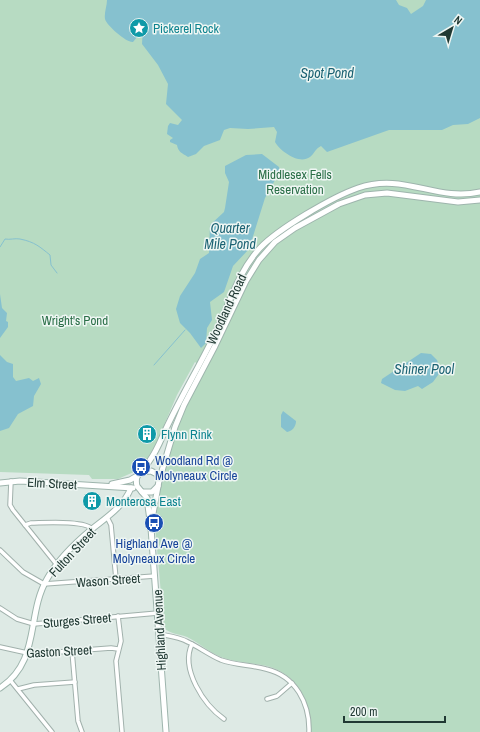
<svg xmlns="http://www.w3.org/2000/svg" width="480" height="732" viewBox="0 0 480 732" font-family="'Archivo Narrow',sans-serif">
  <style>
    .green { fill: #b7dbc2 }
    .water { fill: #86c1cf }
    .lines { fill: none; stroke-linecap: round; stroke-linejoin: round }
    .stream { stroke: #86c1cf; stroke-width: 1 }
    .street-casing { stroke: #a1b1ac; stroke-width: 5.5 }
    .secondary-casing { stroke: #9eb5ad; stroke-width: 7 }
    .street { stroke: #fff; stroke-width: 3.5 }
    .secondary { stroke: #fff; stroke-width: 5 }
    .labels { text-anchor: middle; stroke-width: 3; stroke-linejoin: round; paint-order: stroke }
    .culture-label { font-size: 13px; fill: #0d838f; stroke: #eef6f3; text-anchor: start }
    .park-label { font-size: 13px; fill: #2b6f48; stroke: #eef6f3 }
    .street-label { font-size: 13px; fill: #203933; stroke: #eef6f3 }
    .transit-label { font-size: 13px; fill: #164399; stroke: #eef6f3; text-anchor: start }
    .water-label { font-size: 14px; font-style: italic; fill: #1b6273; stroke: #eef6f3 }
  </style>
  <rect width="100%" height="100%" fill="#deeae5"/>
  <!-- green -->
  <path class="green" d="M0,0h480v732h-169c0,-30 -13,-58 -44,-66 -13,-3 -27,-3 -40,-7 -15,-4 -26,-15 -40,-22 -7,-3 -17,-3 -23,-9l-10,-114 23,-87 12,-27 16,-30 -10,-8 -18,33 -22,51 -12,19 -7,6 -18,8h-26l-3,-4 -89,-3z"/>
  <!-- water -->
  <g class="water">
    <path d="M107,0h289l3,5 8,3 4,6 12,-8 3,-6h54v118l-12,6 -15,1 -11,5h-53l-62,22 -6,-6c-6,3 -7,8 -11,11 -11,8 -30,-6 -35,-15l2,-10 -3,-5 -26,2 -18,-1 -6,2 -4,10 -16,6 -8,8 -8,3c-6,-4 -10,-5 -11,-12l-7,-3v-2l3,-2 -6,-4 1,-8 2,-3 8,2 4,-5 -16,-16 2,-20 -10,-19 -16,-21 1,-18 -3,-3 -3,1v13l-4,5c-6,1 -26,-16 -28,-23 -1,-6 2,-13 2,-19z"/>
    <path d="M262,154l17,13 1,4 -15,27 -16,51 -16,17 -9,26 -14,10 2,18 -5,8 -1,15 -5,5 -11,-15 -10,-10 -4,-14 4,-13 15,-23 5,-14 9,-6 1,-28 14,-13 1,-4 4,-26 -4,-9v-7l21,-11z"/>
    <path d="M0,294l2,14 5,5 -1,8 2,1v5l-8,11z"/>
    <path d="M421,353l10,1 6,6 4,11 -8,11 -11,7 -4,-3 -13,5 -10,-1 -14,-7 1,-4z"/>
    <path d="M0,355l7,7 6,2v13l3,4 13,-3 4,3 6,-3 2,6 -7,12 -1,10 -15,8 -9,14 -9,3z"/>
    <path d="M283,411l13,10c0,6 -4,10 -9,11l-6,-5v-12z"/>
  </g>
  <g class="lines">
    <!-- stream -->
    <g class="stream">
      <path d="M0,247l5,-8c5,1 10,-1 15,0 15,3 20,8 30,16l1,10 6,8"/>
      <path d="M154,365l31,-35"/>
    </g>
    <!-- street casing -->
    <g class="street-casing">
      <g id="street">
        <path d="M11,481l-1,24 3,5 44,55"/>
        <path d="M107,517l4,8 5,54"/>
        <path d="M25,525l6,-2c12,0 54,-3 61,6"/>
        <path d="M0,550l23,22 21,12 111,-8"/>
        <path d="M0,608l17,11 17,5 124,-11"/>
        <path d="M118,616l3,25 -5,20 6,71"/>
        <path d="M159,634c10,2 20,3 29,8 11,5 21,13 33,18 14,5 30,5 45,9 30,7 44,35 43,63"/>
        <path d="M192,644c-12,25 12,61 32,75"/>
        <path d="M0,647l32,7 79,-6 7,1"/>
        <path d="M72,651l6,70 4,11"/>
        <path d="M10,680l42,52"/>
        <path d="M18,689l16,-4 41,-3"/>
        <path d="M267,699l10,-3 15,-13"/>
      </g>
    </g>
    <!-- secondary casing -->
    <g class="secondary-casing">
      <g id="secondary">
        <path d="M142,472l9,-1 6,3 2,7 -7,38"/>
        <path d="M159,481l16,-54 9,-22 31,-59 31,-65 13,-21 16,-18 20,-14 44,-24 26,-9 22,-2 71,9 22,-2"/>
        <path d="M0,483l20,-2 113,7"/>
        <path d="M112,484l18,-4 7,-4"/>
        <path d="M158,486l-6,6h-10l-5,-6c-1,-4 -1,-6 0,-9 3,-6 10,-11 13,-17 6,-8 10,-18 14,-27 15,-33 34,-64 50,-97 15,-30 23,-63 46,-88 18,-19 72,-51 98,-60 46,-16 78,14 122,4"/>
        <path d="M142,492l5,6 4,30 15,204"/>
        <path d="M0,688c41,-27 26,-73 47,-109 10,-18 28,-36 45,-50 15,-12 31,-22 39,-41"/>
      </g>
    </g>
    <!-- street -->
    <use href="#street" class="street"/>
    <!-- secondary -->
    <use href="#secondary" class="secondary"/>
  </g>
  <!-- icons -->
  <defs>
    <g id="sight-disc" transform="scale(1)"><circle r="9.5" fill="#0f9aa8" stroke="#eef6f3"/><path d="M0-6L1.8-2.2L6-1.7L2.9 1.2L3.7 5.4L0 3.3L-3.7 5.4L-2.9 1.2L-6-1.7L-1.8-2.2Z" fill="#fff"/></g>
    <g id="building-disc" transform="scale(1)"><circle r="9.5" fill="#0f9aa8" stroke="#eef6f3"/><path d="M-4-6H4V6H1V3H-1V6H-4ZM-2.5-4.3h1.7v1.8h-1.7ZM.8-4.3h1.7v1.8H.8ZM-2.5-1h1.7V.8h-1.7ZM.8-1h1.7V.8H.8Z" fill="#fff"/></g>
    <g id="bus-disc" transform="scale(1)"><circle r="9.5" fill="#1a4fb4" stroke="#eef6f3"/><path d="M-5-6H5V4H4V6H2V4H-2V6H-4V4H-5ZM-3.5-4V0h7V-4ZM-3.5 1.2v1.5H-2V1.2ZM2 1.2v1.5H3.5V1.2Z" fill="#fff"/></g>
  </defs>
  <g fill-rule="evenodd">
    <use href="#sight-disc" x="139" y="28"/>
    <use href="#building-disc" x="147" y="434"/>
    <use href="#bus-disc" x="141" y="467"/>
    <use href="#building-disc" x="92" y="501"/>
    <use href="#bus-disc" x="154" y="523"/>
  </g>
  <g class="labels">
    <!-- culture labels -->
    <g class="culture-label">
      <text x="153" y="33">Pickerel Rock</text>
      <text x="161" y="439">Flynn Rink</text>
      <text x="106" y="506">Monterosa East</text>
    </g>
    <!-- park labels -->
    <g class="park-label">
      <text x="295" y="179">Middlesex Fells<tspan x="295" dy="15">Reservation</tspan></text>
      <text x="75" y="325">Wright's Pond</text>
    </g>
    <!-- street labels -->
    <g class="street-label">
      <text transform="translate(226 309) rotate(-65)" y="5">Woodland Road</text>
      <text transform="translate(52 483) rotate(3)" y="5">Elm Street</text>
      <text transform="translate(72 552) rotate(-47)" y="5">Fulton Street</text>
      <text transform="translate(108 580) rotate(-4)" y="5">Wason Street</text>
      <text transform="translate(77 620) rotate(-5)" y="5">Sturges Street</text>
      <text transform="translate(159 630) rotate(-93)" y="5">Highland Avenue</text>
      <text transform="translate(59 651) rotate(-3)" y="5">Gaston Street</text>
    </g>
    <!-- transit labels -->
    <g class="transit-label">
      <text x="155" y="465">Woodland Rd @<tspan x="155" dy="15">Molyneaux Circle</tspan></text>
      <text x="154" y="548" text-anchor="middle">Highland Ave @<tspan x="154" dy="15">Molyneaux Circle</tspan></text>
    </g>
    <!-- water labels -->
    <g class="water-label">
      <text x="327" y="78">Spot Pond</text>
      <text x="230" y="233">Quarter<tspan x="230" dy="16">Mile Pond</tspan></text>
      <text x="424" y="374">Shiner Pool</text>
    </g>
  </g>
  <!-- north arrow -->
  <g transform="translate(452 28) rotate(38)" stroke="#eef6f3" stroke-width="3" paint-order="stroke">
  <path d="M0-3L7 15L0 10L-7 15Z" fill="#203933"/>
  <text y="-6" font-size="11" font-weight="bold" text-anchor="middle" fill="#203933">N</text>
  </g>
  <!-- scale -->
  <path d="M344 716v6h101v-6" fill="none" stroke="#203933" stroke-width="2"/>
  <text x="350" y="716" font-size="12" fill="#203933" stroke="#eef6f3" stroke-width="3" paint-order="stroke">200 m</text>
</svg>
